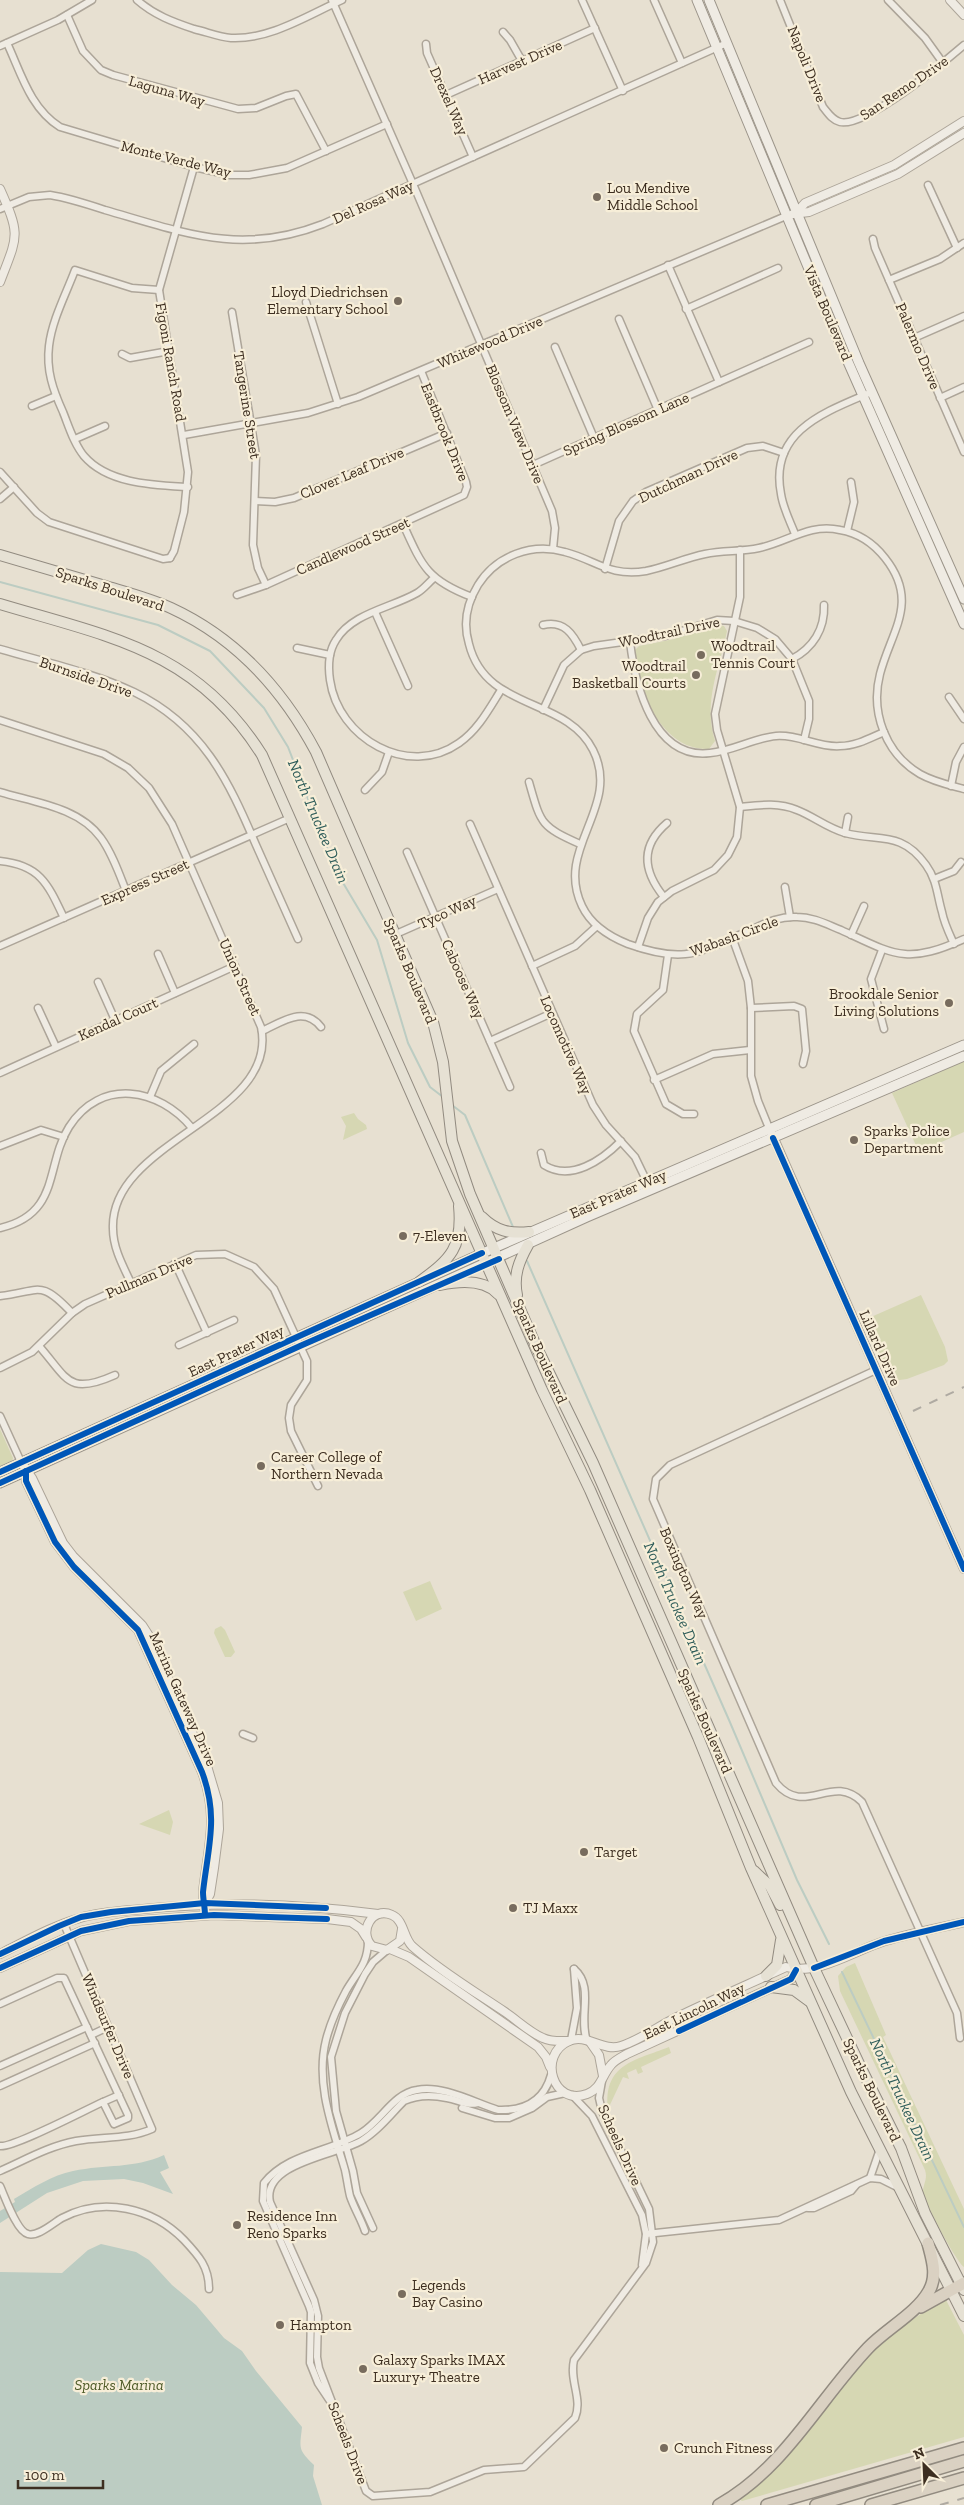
<svg xmlns="http://www.w3.org/2000/svg" width="964" height="2505" viewBox="0 0 964 2505" font-family="'Zilla Slab',serif">
  <style>
    .green { fill: #d6d7b3 }
    .water { fill: #bcccc2 }
    .lines { fill: none; stroke-linecap: round; stroke-linejoin: round }
    .stream { stroke: #bcccc2; stroke-width: 2 }
    .minor-casing { stroke: #ada599; stroke-width: 9 }
    .tertiary-casing { stroke: #ada599; stroke-width: 10 }
    .secondary-casing { stroke: #9c958a; stroke-width: 11 }
    .primary-casing { stroke: #928b80; stroke-width: 12 }
    .motorway-casing { stroke: #928b80; stroke-width: 14 }
    .minor { stroke: #efebe3; stroke-width: 6 }
    .tertiary { stroke: #efebe3; stroke-width: 8 }
    .secondary { stroke: #efebe3; stroke-width: 9 }
    .primary { stroke: #e6e1d4; stroke-width: 10 }
    .motorway { stroke: #dad1c2; stroke-width: 11 }
    .rail { stroke: #afaaa2; stroke-width: 2; stroke-dasharray: 9 9; stroke-linecap: butt }
    .cycleway-casing { stroke: #f7eed8; stroke-width: 9 }
    .cycleway { stroke: #0057b8; stroke-width: 6 }
    .poi-dot { fill: #786c5e; stroke: #f7eed8; stroke-width: 2 }
    .labels { text-anchor: middle; stroke-width: 4.5; stroke-linejoin: round; paint-order: stroke }
    .street-label { font-size: 15px; fill: #3d2e20; stroke: #f7eed8 }
    .poi-label { font-size: 15px; fill: #3d2e20; stroke: #f7eed8; text-anchor: start }
    .park-label { font-size: 15px; font-style: italic; fill: #4d5a26; stroke: #f7eed8 }
    .water-label { font-size: 16px; font-style: italic; fill: #2f5d5a; stroke: #f7eed8 }
  </style>
  <rect width="100%" height="100%" fill="#e7e0d1"/>
  <!-- green -->
  <g class="green">
    <path d="M719,625l5,1 3,5c-8,40 -24,69 -12,110l-6,8c-47,2 -73,-60 -74,-99l4,-4 35,-7z"/>
    <path d="M964,1061v71l-45,20 -27,-59z"/>
    <path d="M354,1113l4,6 8,6 1,4 -24,11 3,-14 -5,-9z"/>
    <path d="M921,1295l24,52 3,14 -4,4 -37,14 -15,2 -6,-6 -24,-54z"/>
    <path d="M0,1429l13,29 -1,4 -12,7z"/>
    <path d="M430,1581l12,28 -26,12 -13,-29z"/>
    <path d="M221,1626l4,4 10,22 -4,5h-6l-11,-24 1,-4z"/>
    <path d="M169,1810l4,12 -3,13 -31,-11z"/>
    <path d="M855,1963l31,72 -3,2 81,172v58c-8,-6 -40,-65 -41,-75 0,-8 5,-13 2,-22l-85,-179 -2,-15 8,-9z"/>
    <path d="M669,2047l2,6 -30,14 2,5 -5,2 -2,-5 -9,4 2,6 -6,-2 -15,32c-5,-45 28,-49 61,-62z"/>
    <path d="M945,2298l19,37v102l-222,64 -3,-2c53,-40 85,-97 130,-143 23,-23 49,-41 76,-58z"/>
  </g>
  <!-- water -->
  <g class="water">
    <path d="M164,2155l5,13 -9,4 13,22 -30,-11 -19,-4 -41,2 -36,12 -47,30v-12l15,-9 -1,-3c19,-11 38,-24 59,-28 33,-7 60,-2 91,-16z"/>
    <path d="M101,2244l35,8 13,8 23,25 24,20 28,33 18,13 14,20 46,56c-2,21 -5,22 12,38l-1,11 9,29h-322v-233l62,1 26,-23z"/>
  </g>
  <g class="lines">
    <!-- stream -->
    <g class="stream">
      <path d="M0,582l158,43 52,26 54,57 24,39 48,124 41,69 31,103 22,44 13,10"/>
      <path d="M452,1105l13,10 48,112"/>
      <path d="M527,1261l202,459 68,160 32,64"/>
      <path d="M842,1972l122,255"/>
    </g>
    <!-- minor casing -->
    <g class="minor-casing">
      <g id="minor">
        <path d="M137,0c17,15 36,22 57,29 13,3 25,8 37,9 39,2 77,-23 111,-38"/>
        <path d="M332,0l81,184 139,327 3,17 -2,21"/>
        <path d="M582,0l41,91"/>
        <path d="M654,0l28,63"/>
        <path d="M780,0l43,107c5,6 9,13 17,15 25,6 103,-59 124,-77"/>
        <path d="M888,0l37,38 18,25"/>
        <path d="M67,15l16,36 18,19 12,5 125,34 18,-1 30,-12 10,-2 30,57"/>
        <path d="M503,32l7,8 12,21"/>
        <path d="M7,43c14,30 23,65 53,84l134,40 36,8h19l38,-7 100,-44"/>
        <path d="M426,44l1,9 46,104"/>
        <path d="M0,46l58,-26 34,-20"/>
        <path d="M446,95l149,-67"/>
        <path d="M928,185l29,63"/>
        <path d="M0,209l29,-12 21,-2c19,3 37,9 55,15 80,23 136,46 218,14l404,-181"/>
        <path d="M873,239l2,9 89,204"/>
        <path d="M668,265l51,117"/>
        <path d="M889,280l51,-21 24,-16"/>
        <path d="M159,290l-27,-2 -57,-18c-9,24 -23,50 -26,76 -3,24 4,44 14,66 6,15 11,32 21,44 24,28 70,29 104,31"/>
        <path d="M306,302l32,102"/>
        <path d="M686,309l92,-41"/>
        <path d="M232,312l24,143 -3,90 5,23 8,17"/>
        <path d="M619,319l39,91"/>
        <path d="M914,338l50,-22"/>
        <path d="M555,347l39,91"/>
        <path d="M122,354l8,4 39,-7"/>
        <path d="M940,398l24,-11"/>
        <path d="M32,406l24,-10"/>
        <path d="M184,435l124,-22 50,-16 428,-181"/>
        <path d="M75,439l30,-13"/>
        <path d="M533,465l276,-123"/>
        <path d="M0,472l37,41 12,9 114,37 7,-1"/>
        <path d="M0,499l14,-12"/>
        <path d="M255,501l20,1 19,-4 153,-65"/>
        <path d="M403,524c19,42 24,56 69,73"/>
        <path d="M847,531l7,-29 -3,-20"/>
        <path d="M795,534c-5,-13 -12,-26 -14,-40 -12,-61 41,-81 86,-100"/>
        <path d="M170,558l4,-7 10,-39 4,-40 -29,-182 35,-123"/>
        <path d="M605,569l14,-48 14,-20 13,-9 101,-44 16,-2 21,7"/>
        <path d="M434,578c-6,5 -10,11 -17,15 -26,15 -65,20 -81,47 -8,12 -8,26 -6,40 8,58 78,99 129,63 19,-13 30,-34 42,-53"/>
        <path d="M237,595l29,-10 198,-90 3,-8 -1,-5 -45,-111"/>
        <path d="M375,612l33,74"/>
        <path d="M543,625c21,-5 30,9 38,25"/>
        <path d="M630,642c5,42 23,118 80,111 23,-2 44,-15 66,-17 22,-2 43,12 64,10 16,0 30,-8 44,-14"/>
        <path d="M297,648l33,7"/>
        <path d="M0,649c44,13 92,23 134,43 68,33 94,87 122,153 14,31 28,62 42,94"/>
        <path d="M792,659c21,-11 33,-30 32,-54"/>
        <path d="M949,697l15,22"/>
        <path d="M543,710l21,-45 17,-15 13,-4 71,-10 52,-16 17,1 23,7 18,11 17,20 17,42v18l-5,21"/>
        <path d="M0,720l104,34 24,14 21,20 23,36 89,203c19,90 -152,113 -148,202 0,19 10,37 18,54"/>
        <path d="M529,782c12,42 11,44 51,62"/>
        <path d="M951,786l5,-24 8,-15"/>
        <path d="M964,789c-15,-4 -30,-7 -44,-15 -34,-20 -50,-61 -40,-100 11,-43 40,-72 5,-116 -11,-14 -27,-25 -45,-28 -31,-7 -52,12 -81,18 -18,4 -36,2 -54,6 -20,4 -39,13 -59,17 -37,6 -50,-11 -81,-19 -33,-10 -69,4 -87,33 -11,18 -15,39 -9,59 17,68 97,52 124,106 29,57 -39,98 -11,156 9,19 26,30 46,38 59,21 71,8 125,-15 14,-7 28,-13 44,-12 16,0 29,7 44,13 54,25 65,35 123,9"/>
        <path d="M365,790l17,-18 7,-20"/>
        <path d="M0,792c33,10 79,15 101,46 11,15 18,35 25,53"/>
        <path d="M740,807c19,-2 38,-5 57,3 16,6 30,18 48,23 33,9 56,-3 81,32 11,15 11,30 16,47 2,11 7,21 12,32"/>
        <path d="M470,824l123,281 13,20 29,32 14,29"/>
        <path d="M845,833l3,-16"/>
        <path d="M407,852l103,235"/>
        <path d="M0,861c40,4 48,23 64,57"/>
        <path d="M934,879l20,-8 7,-9"/>
        <path d="M785,887l5,30"/>
        <path d="M664,897c-21,-26 -24,-51 3,-74"/>
        <path d="M396,934l102,-45"/>
        <path d="M851,935l13,-29"/>
        <path d="M732,937l16,44 3,27v68l7,25 11,27"/>
        <path d="M0,946l290,-128"/>
        <path d="M638,947l10,-29 10,-16 14,-11 42,-21 14,-15 9,-18 3,-30 -23,-77 -2,-16 25,-117v-47"/>
        <path d="M882,950l-11,29 13,50"/>
        <path d="M158,954l17,39"/>
        <path d="M668,955l-5,35 -26,24 -3,17 32,73 17,10h11"/>
        <path d="M532,966l43,-20 22,-20"/>
        <path d="M98,982l17,38"/>
        <path d="M38,1008l18,39"/>
        <path d="M751,1008l43,-2 8,3 4,42 -3,13"/>
        <path d="M262,1031c20,-9 42,-26 59,-4"/>
        <path d="M490,1041l62,-28"/>
        <path d="M0,1073l235,-107"/>
        <path d="M654,1080l59,-26 37,-4"/>
        <path d="M150,1097l11,-26 33,-27"/>
        <path d="M0,1146l41,-16 23,7"/>
        <path d="M541,1153l3,12c27,17 58,-5 77,-24"/>
        <path d="M0,1228c61,-14 45,-63 69,-101 32,-50 90,-39 123,1"/>
        <path d="M175,1263l32,70"/>
        <path d="M0,1296c41,-5 40,-17 72,17"/>
        <path d="M179,1345l55,-25"/>
        <path d="M39,1346c29,33 29,50 76,29"/>
        <path d="M0,1368l32,-16 40,-39 13,-9 111,-49 29,-1 29,13 20,22 33,72v19l-16,25 -2,13 2,13 27,55"/>
        <path d="M876,1370l-206,95 -14,14 -3,20 123,284c29,35 56,-11 86,19l95,211 3,25"/>
        <path d="M0,1416l21,46"/>
        <path d="M243,1734l10,4"/>
        <path d="M574,1969c21,18 4,47 13,72"/>
        <path d="M0,2004l57,-26h7l64,137v3l-14,6 -11,-22c-18,8 -90,46 -103,44"/>
        <path d="M91,2035l17,-8"/>
        <path d="M571,2040l6,-32 -3,-39"/>
        <path d="M0,2066l87,-39"/>
        <path d="M0,2086l95,-43"/>
        <path d="M572,2095l20,21 50,99 4,19 -4,31"/>
        <path d="M103,2102l16,-7"/>
        <path d="M478,2103c-12,3 -19,-3 -31,-5 -14,-3 -30,-3 -43,3 -13,13 -27,31 -43,40 -24,14 -100,22 -91,61l44,98 4,16 -1,41 2,11 47,123 7,5 57,-4 54,-22 40,-3 51,-49c8,-19 -6,-37 -1,-58l72,-97 7,-21 -4,-33 -47,-98 -3,-13 3,-17"/>
        <path d="M462,2108l33,10h14l23,-10 15,-11 18,-4"/>
        <path d="M0,2171c25,-11 49,-25 76,-30 26,-5 51,-1 76,-12l-88,-205"/>
        <path d="M870,2178l10,-29"/>
        <path d="M0,2186c5,11 17,46 28,48 10,3 25,-11 34,-16 41,-22 91,-10 122,22 15,16 25,27 25,49"/>
        <path d="M808,2208h6l37,-17 5,-6"/>
        <path d="M373,2228l-16,-35 -4,-22 -17,-60 -5,-54 14,-44 20,-39 8,-12 14,-12"/>
        <path d="M365,2231c-4,-12 -11,-23 -15,-35 -2,-8 -3,-17 -5,-26 -12,-41 -30,-86 -19,-130 4,-16 12,-34 20,-49 11,-19 22,-27 22,-50"/>
        <path d="M646,2234l133,-14 91,-42 11,1 16,8"/>
        <path d="M330,2401l-12,-18 -8,-20 1,-51 -2,-6 -46,-105 1,-18c24,-30 66,-31 97,-50 20,-12 33,-40 56,-43 26,-5 56,12 81,20 26,1 46,-9 53,-35"/>
      </g>
    </g>
    <!-- tertiary casing -->
    <g class="tertiary-casing">
      <g id="tertiary">
        <path d="M950,0l14,15"/>
        <path d="M0,189c21,47 18,46 0,93"/>
        <path d="M796,213l9,-10 89,-38 70,-44"/>
        <path d="M793,214l16,-2 89,-38 66,-41"/>
        <path d="M772,1134l192,435"/>
        <path d="M21,1462l11,16 31,65 10,13 69,69 9,14 56,127 11,37 1,26 -5,39 -4,26 -5,9"/>
        <path d="M26,1471v10l29,61 19,25 64,63 64,142c17,45 6,75 1,120 0,7 2,16 2,23"/>
        <path d="M402,1929l-2,12 -13,9 -15,-4c-14,-14 0,-40 20,-31 12,5 11,22 20,31 28,25 62,45 93,66 12,8 24,20 38,26 8,4 17,3 26,3"/>
        <path d="M390,1949l19,8 129,90 8,10 4,10"/>
        <path d="M0,1954c26,-13 52,-28 80,-36 20,-6 43,-7 63,-9 78,-8 158,-5 235,5"/>
        <path d="M0,1968l81,-37 48,-10 85,-6 113,4 24,3 10,7 5,8"/>
        <path d="M796,1970l-5,9 -164,75c-5,3 -12,6 -16,11 -9,10 -10,24 -24,29 -34,13 -50,-39 -18,-53 17,-8 34,11 52,5 19,-6 36,-19 54,-28 37,-18 74,-34 111,-51 33,9 69,-17 99,-26 26,-8 53,-13 79,-19"/>
        <path d="M590,2042l9,13 4,21"/>
      </g>
    </g>
    <!-- secondary casing -->
    <g class="secondary-casing">
      <g id="secondary">
        <path d="M697,0l144,346 123,278"/>
        <path d="M709,0l150,363 105,236"/>
        <path d="M0,1472l494,-224 470,-203"/>
        <path d="M0,1483l587,-266 377,-161"/>
      </g>
    </g>
    <!-- primary casing -->
    <g class="primary-casing">
      <g id="primary">
        <path d="M0,555c34,10 68,20 102,30 23,7 47,13 69,23 65,30 112,82 145,144l117,270 10,40 9,79 18,53 66,152 57,117 221,505 48,102 39,78 24,65 39,77"/>
        <path d="M0,604c110,33 196,46 262,151l280,635 48,100 108,247 53,131 100,224 113,224"/>
        <path d="M482,1217c14,14 28,17 47,15"/>
        <path d="M419,1282c32,-23 44,-35 40,-76"/>
        <path d="M440,1285c19,-4 44,-6 58,9"/>
        <path d="M517,1295c-4,-19 2,-34 11,-50"/>
        <path d="M754,1871l16,15 10,19"/>
        <path d="M766,1976l11,-11 4,-25"/>
        <path d="M771,1987l23,3 15,11"/>
      </g>
    </g>
    <!-- motorway casing -->
    <g class="motorway-casing">
      <g id="motorway">
        <path d="M921,2307l43,-24"/>
        <path d="M719,2505c65,-36 99,-104 149,-157 18,-19 49,-35 61,-57 9,-16 3,-32 -1,-48"/>
        <path d="M767,2505l197,-57"/>
        <path d="M816,2505l148,-44"/>
        <path d="M871,2505l93,-27"/>
      </g>
    </g>
    <!-- minor -->
    <use href="#minor" class="minor"/>
    <!-- tertiary -->
    <use href="#tertiary" class="tertiary"/>
    <!-- secondary -->
    <use href="#secondary" class="secondary"/>
    <!-- primary -->
    <use href="#primary" class="primary"/>
    <!-- motorway -->
    <use href="#motorway" class="motorway"/>
    <!-- rail -->
    <g class="rail">
      <path d="M913,1411l51,-24"/>
      <path d="M940,2505l24,-7"/>
    </g>
    <!-- cycleway casing -->
    <g class="cycleway-casing">
      <g id="cycleway">
        <path d="M773,1138l191,431"/>
        <path d="M26,1471v10l29,61 19,25 64,63 64,142c17,45 6,75 1,120 0,7 2,16 2,23"/>
        <path d="M0,1472l482,-219"/>
        <path d="M0,1483l300,-137 199,-87"/>
        <path d="M0,1954l59,-28 22,-9 30,-5 94,-9 121,5"/>
        <path d="M0,1968l81,-37 48,-10 85,-6 113,4"/>
        <path d="M814,1968l70,-27 80,-19"/>
        <path d="M679,2031l112,-52 5,-9"/>
      </g>
    </g>
    <!-- cycleway -->
    <use href="#cycleway" class="cycleway"/>
  </g>
  <!-- markers -->
  <g class="poi-dot">
    <circle cx="597" cy="197" r="5"/>
    <circle cx="398" cy="301" r="5"/>
    <circle cx="701" cy="655" r="5"/>
    <circle cx="696" cy="675" r="5"/>
    <circle cx="949" cy="1003" r="5"/>
    <circle cx="854" cy="1140" r="5"/>
    <circle cx="403" cy="1236" r="5"/>
    <circle cx="261" cy="1466" r="5"/>
    <circle cx="584" cy="1852" r="5"/>
    <circle cx="513" cy="1908" r="5"/>
    <circle cx="237" cy="2225" r="5"/>
    <circle cx="402" cy="2294" r="5"/>
    <circle cx="280" cy="2325" r="5"/>
    <circle cx="363" cy="2369" r="5"/>
    <circle cx="664" cy="2448" r="5"/>
  </g>
  <g class="labels">
    <!-- street labels -->
    <g class="street-label">
      <text transform="translate(520 62) rotate(-24)" y="5">Harvest Drive</text>
      <text transform="translate(807 64) rotate(68)" y="5">Napoli Drive</text>
      <text transform="translate(904 88) rotate(-34)" y="5">San Remo Drive</text>
      <text transform="translate(167 91) rotate(16)" y="5">Laguna Way</text>
      <text transform="translate(449 101) rotate(66)" y="5">Drexel Way</text>
      <text transform="translate(176 159) rotate(14)" y="5">Monte Verde Way</text>
      <text transform="translate(373 202) rotate(-24)" y="5">Del Rosa Way</text>
      <text transform="translate(828 313) rotate(67)" y="5">Vista Boulevard</text>
      <text transform="translate(490 342) rotate(-23)" y="5">Whitewood Drive</text>
      <text transform="translate(918 346) rotate(67)" y="5">Palermo Drive</text>
      <text transform="translate(171 362) rotate(80)" y="5">Figoni Ranch Road</text>
      <text transform="translate(247 405) rotate(81)" y="5">Tangerine Street</text>
      <text transform="translate(515 424) rotate(67)" y="5">Blossom View Drive</text>
      <text transform="translate(626 424) rotate(-24)" y="5">Spring Blossom Lane</text>
      <text transform="translate(445 432) rotate(68)" y="5">Eastbrook Drive</text>
      <text transform="translate(352 473) rotate(-23)" y="5">Clover Leaf Drive</text>
      <text transform="translate(688 476) rotate(-25)" y="5">Dutchman Drive</text>
      <text transform="translate(353 546) rotate(-24)" y="5">Candlewood Street</text>
      <text transform="translate(110 589) rotate(18)" y="5">Sparks Boulevard</text>
      <text transform="translate(669 632) rotate(-12)" y="5">Woodtrail Drive</text>
      <text transform="translate(86 677) rotate(19)" y="5">Burnside Drive</text>
      <text transform="translate(145 882) rotate(-24)" y="5">Express Street</text>
      <text transform="translate(447 912) rotate(-24)" y="5">Tyco Way</text>
      <text transform="translate(734 936) rotate(-20)" y="5">Wabash Circle</text>
      <text transform="translate(410 971) rotate(67)" y="5">Sparks Boulevard</text>
      <text transform="translate(240 977) rotate(66)" y="5">Union Street</text>
      <text transform="translate(463 979) rotate(66)" y="5">Caboose Way</text>
      <text transform="translate(118 1019) rotate(-24)" y="5">Kendal Court</text>
      <text transform="translate(566 1045) rotate(66)" y="5">Locomotive Way</text>
      <text transform="translate(618 1194) rotate(-23)" y="5">East Prater Way</text>
      <text transform="translate(149 1276) rotate(-23)" y="5">Pullman Drive</text>
      <text transform="translate(880 1348) rotate(66)" y="5">Lillard Drive</text>
      <text transform="translate(236 1351) rotate(-25)" y="5">East Prater Way</text>
      <text transform="translate(540 1351) rotate(66)" y="5">Sparks Boulevard</text>
      <text transform="translate(684 1573) rotate(66)" y="5">Boxington Way</text>
      <text transform="translate(183 1699) rotate(66)" y="5">Marina Gateway Drive</text>
      <text transform="translate(705 1721) rotate(66)" y="5">Sparks Boulevard</text>
      <text transform="translate(694 2011) rotate(-26)" y="5">East Lincoln Way</text>
      <text transform="translate(108 2026) rotate(67)" y="5">Windsurfer Drive</text>
      <text transform="translate(872 2090) rotate(64)" y="5">Sparks Boulevard</text>
      <text transform="translate(620 2145) rotate(66)" y="5">Scheels Drive</text>
      <text transform="translate(348 2443) rotate(69)" y="5">Scheels Drive</text>
    </g>
    <!-- poi labels -->
    <g class="poi-label">
      <text x="607" y="193">Lou Mendive<tspan x="607" dy="17">Middle School</tspan></text>
      <text x="388" y="297" text-anchor="end">Lloyd Diedrichsen<tspan x="388" dy="17">Elementary School</tspan></text>
      <text x="711" y="651">Woodtrail<tspan x="711" dy="17">Tennis Court</tspan></text>
      <text x="686" y="671" text-anchor="end">Woodtrail<tspan x="686" dy="17">Basketball Courts</tspan></text>
      <text x="939" y="999" text-anchor="end">Brookdale Senior<tspan x="939" dy="17">Living Solutions</tspan></text>
      <text x="864" y="1136">Sparks Police<tspan x="864" dy="17">Department</tspan></text>
      <text x="413" y="1241">7-Eleven</text>
      <text x="271" y="1462">Career College of<tspan x="271" dy="17">Northern Nevada</tspan></text>
      <text x="594" y="1857">Target</text>
      <text x="523" y="1913">TJ Maxx</text>
      <text x="247" y="2221">Residence Inn<tspan x="247" dy="17">Reno Sparks</tspan></text>
      <text x="412" y="2290">Legends<tspan x="412" dy="17">Bay Casino</tspan></text>
      <text x="290" y="2330">Hampton</text>
      <text x="373" y="2365">Galaxy Sparks IMAX<tspan x="373" dy="17">Luxury+ Theatre</tspan></text>
      <text x="674" y="2453">Crunch Fitness</text>
    </g>
    <!-- park labels -->
    <g class="park-label">
      <text x="119" y="2390">Sparks Marina</text>
    </g>
    <!-- water labels -->
    <g class="water-label">
      <text transform="translate(319 821) rotate(67)" y="6">North Truckee Drain</text>
      <text transform="translate(676 1603) rotate(66)" y="6">North Truckee Drain</text>
      <text transform="translate(903 2099) rotate(65)" y="6">North Truckee Drain</text>
    </g>
  </g>
  <!-- north arrow -->
  <g transform="translate(924 2465) rotate(336)" stroke="#f7eed8" stroke-width="4" paint-order="stroke">
  <path d="M0-4L9 19L0 12L-9 19Z" fill="#3d2e20"/>
  <text y="-8" font-size="14" font-weight="bold" text-anchor="middle" fill="#3d2e20">N</text>
  </g>
  <!-- scale -->
  <path d="M18 2480v8h85v-8" fill="none" stroke="#3d2e20" stroke-width="2.5"/>
  <text x="25" y="2480" font-size="15" fill="#3d2e20" stroke="#f7eed8" stroke-width="4" paint-order="stroke">100 m</text>
</svg>
